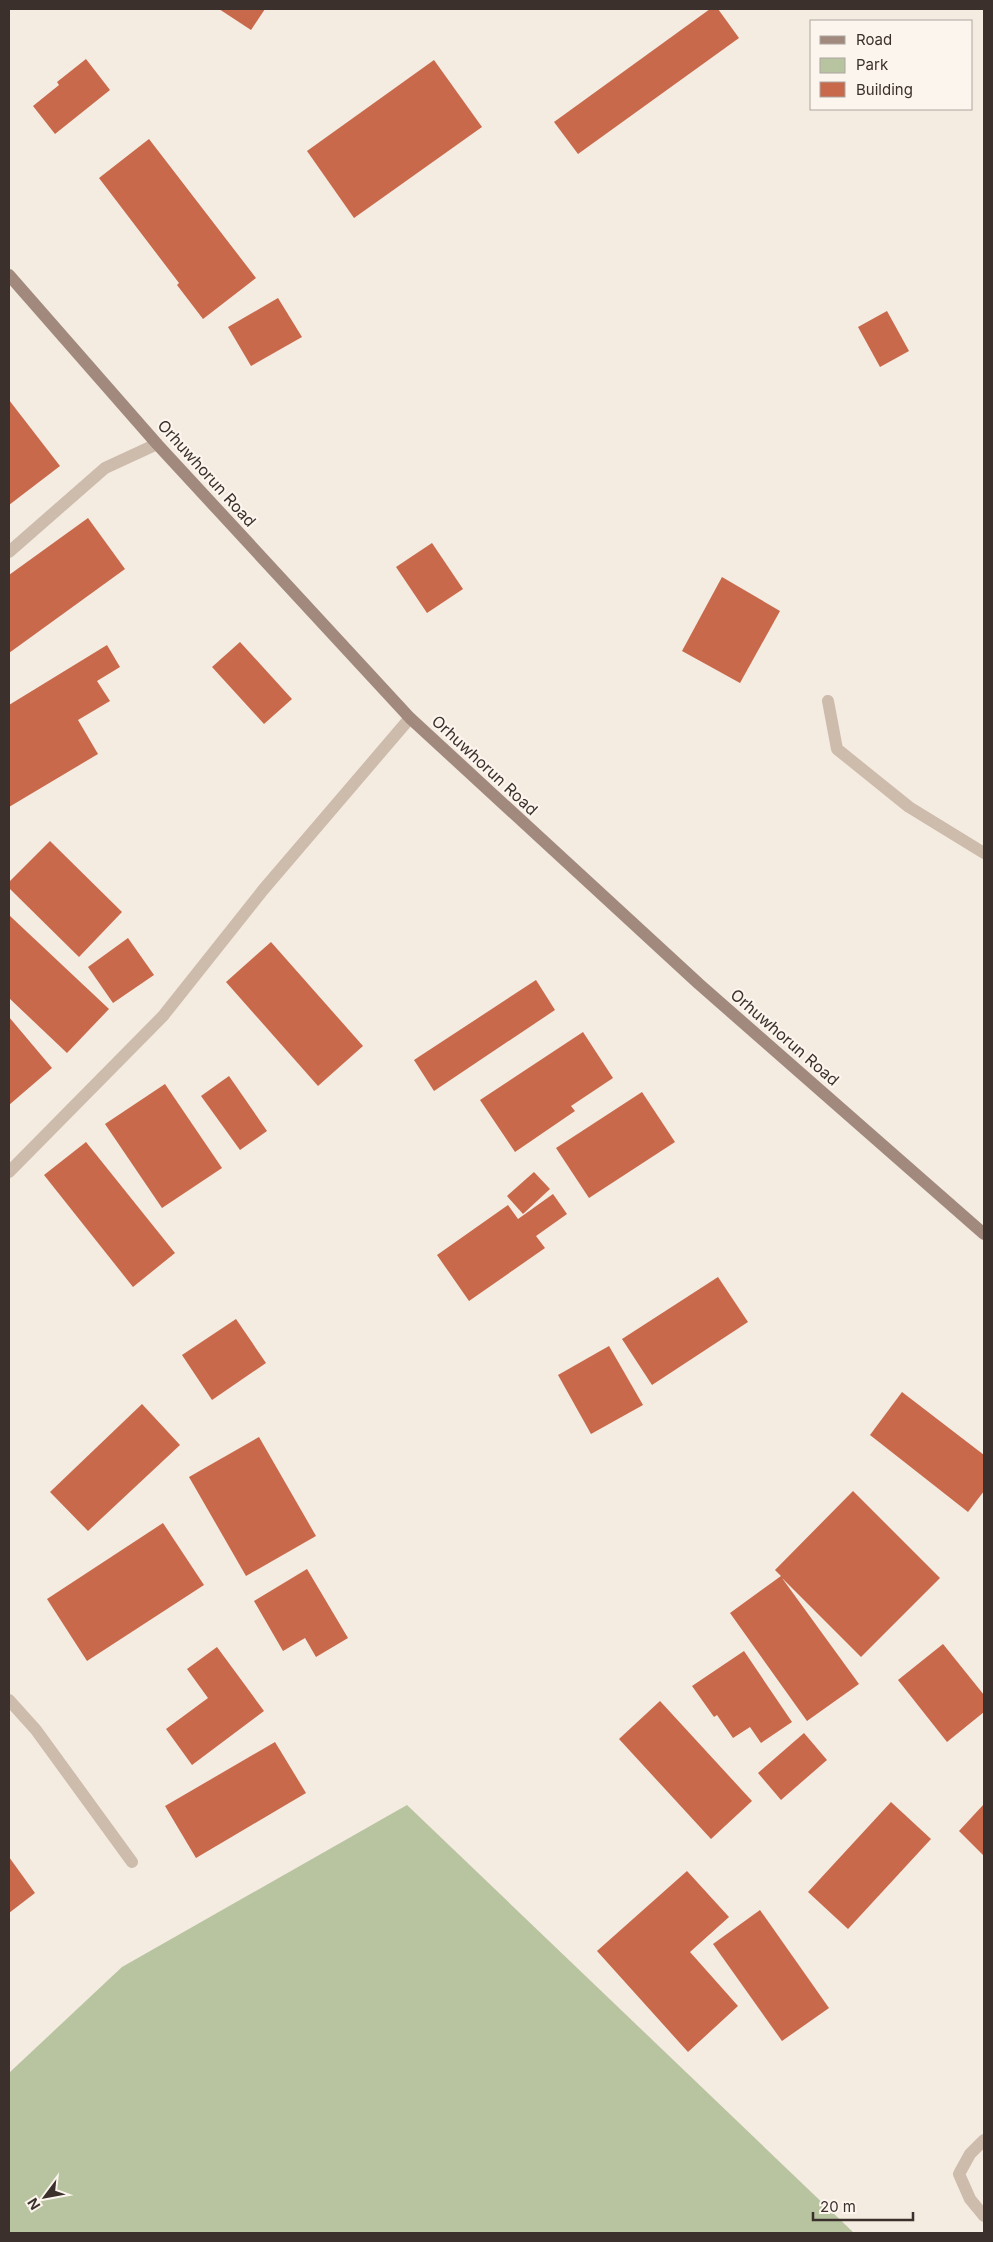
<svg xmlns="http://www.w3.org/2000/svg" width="993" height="2242" viewBox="0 0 993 2242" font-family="Inter,sans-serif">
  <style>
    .green { fill: #b8c4a0 }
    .building { fill: #c8694b }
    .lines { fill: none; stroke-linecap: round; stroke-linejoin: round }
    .street { stroke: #cdbbac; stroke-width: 12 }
    .secondary { stroke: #a18a7d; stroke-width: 12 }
    .labels { text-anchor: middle; stroke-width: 4.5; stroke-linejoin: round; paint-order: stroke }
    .street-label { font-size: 16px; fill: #3b302b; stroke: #fbf5ee }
  </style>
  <rect width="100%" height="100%" fill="#f4ebe1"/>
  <!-- green -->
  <path class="green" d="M407,1805l447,428h-845v-160l113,-106z"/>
  <!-- building -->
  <g class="building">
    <path d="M219,9h46l-14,21z"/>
    <path d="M710,9h8l21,29 -161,116 -24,-32z"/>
    <path d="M86,59l24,31 -55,44 -22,-28 26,-21 -2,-3z"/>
    <path d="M434,60l48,67 -128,91 -47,-67z"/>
    <path d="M149,139l107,139 -53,41 -26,-34 2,-2 -80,-105z"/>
    <path d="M278,298l24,39 -51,29 -23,-39z"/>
    <path d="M887,311l22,40 -29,16 -22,-40z"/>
    <path d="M9,400l51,66 -51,39z"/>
    <path d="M88,518l37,51 -116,84v-78z"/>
    <path d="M432,543l31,46 -36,24 -31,-46z"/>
    <path d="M722,577l58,34 -40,72 -58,-32z"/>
    <path d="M240,642l52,57 -28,25 -52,-57z"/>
    <path d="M107,645l13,22 -23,14 13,20 -32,19 20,34 -89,53v-102z"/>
    <path d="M50,841l72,71 -43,45 -70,-69v-6z"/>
    <path d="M9,915l100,94 -42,44 -58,-55z"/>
    <path d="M128,938l26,37 -41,28 -25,-36z"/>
    <path d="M271,942l92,104 -45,40 -92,-104z"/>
    <path d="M536,980l19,30 -121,81 -20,-31z"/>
    <path d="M9,1017l43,51 -43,37z"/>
    <path d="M583,1032l30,46 -42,28 4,5 -60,41 -35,-52z"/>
    <path d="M229,1076l38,55 -27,19 -39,-54z"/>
    <path d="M165,1084l57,84 -60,40 -57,-84z"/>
    <path d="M642,1092l33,50 -86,56 -33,-50z"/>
    <path d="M86,1142l89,111 -42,34 -89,-112z"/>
    <path d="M534,1172l16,17 -27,25 -16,-18z"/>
    <path d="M553,1194l14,20 -31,22 9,12 -76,53 -32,-46 71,-50 10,14z"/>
    <path d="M718,1277l30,45 -96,63 -30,-46z"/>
    <path d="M236,1319l30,44 -54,37 -30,-45z"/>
    <path d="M609,1346l34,59 -52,29 -33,-59z"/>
    <path d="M902,1392l82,63v36l-16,21 -98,-77z"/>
    <path d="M142,1404l38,41 -92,86 -38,-39z"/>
    <path d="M259,1437l57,99 -70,40 -57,-99z"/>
    <path d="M853,1491l87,87 -79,79 -79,-79 77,106 -52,37 -77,-108 51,-37 -6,-6z"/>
    <path d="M163,1523l41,62 -117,76 -40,-62z"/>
    <path d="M307,1569l41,69 -32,19 -11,-19 -22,13 -29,-50z"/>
    <path d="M943,1644l41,51v17l-37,30 -49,-62z"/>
    <path d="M217,1647l47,64 -72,54 -26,-36 42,-31 -21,-29z"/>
    <path d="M744,1651l48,71 -31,21 -11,-16 -17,11 -16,-23 -3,2 -22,-31z"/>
    <path d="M660,1701l92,100 -41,38 -92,-100z"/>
    <path d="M804,1733l23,27 -46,40 -23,-27z"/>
    <path d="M275,1742l31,51 -110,65 -31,-52z"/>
    <path d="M891,1802l40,37 -83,90 -40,-37z"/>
    <path d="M984,1804v52l-25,-25z"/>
    <path d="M9,1857l26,36 -26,20z"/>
    <path d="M687,1871l42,46 -39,35 48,54 -50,46 -91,-101z"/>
    <path d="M760,1910l69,98 -47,33 -69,-97z"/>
  </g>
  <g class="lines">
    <!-- street -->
    <g class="street">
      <path d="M9,552l96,-84 52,-24"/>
      <path d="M828,701l9,48 72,58 75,46"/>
      <path d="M9,1172l154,-156 100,-126 147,-172"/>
      <path d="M9,1700l27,30 96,132"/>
      <path d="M984,2140l-14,14 -11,20 11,25 14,17"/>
    </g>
    <!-- secondary -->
    <path class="secondary" d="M9,275l148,169 253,274 289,266 285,250"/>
  </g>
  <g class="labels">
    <!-- street labels -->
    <g class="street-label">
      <text transform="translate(207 473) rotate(48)" y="6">Orhuwhorun Road</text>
      <text transform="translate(485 765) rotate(43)" y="6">Orhuwhorun Road</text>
      <text transform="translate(785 1037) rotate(41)" y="6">Orhuwhorun Road</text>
    </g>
  </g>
  <!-- border -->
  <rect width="993" height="2242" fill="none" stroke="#3b302b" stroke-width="20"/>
  <!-- legend -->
  <rect x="810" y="20" width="162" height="90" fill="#fbf5ee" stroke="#aea6a0"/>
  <rect x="820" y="36" width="25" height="8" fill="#a18a7d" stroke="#aea6a0"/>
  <text x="856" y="45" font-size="15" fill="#3b302b">Road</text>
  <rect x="820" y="58" width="25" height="15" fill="#b8c4a0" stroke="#aea6a0"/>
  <text x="856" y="70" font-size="15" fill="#3b302b">Park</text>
  <rect x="820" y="82" width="25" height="15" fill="#c8694b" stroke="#aea6a0"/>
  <text x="856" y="95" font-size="15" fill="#3b302b">Building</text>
  <!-- north arrow -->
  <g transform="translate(45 2197) rotate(238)" stroke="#fbf5ee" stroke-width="4" paint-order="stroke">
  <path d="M0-4L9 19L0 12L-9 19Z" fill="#3b302b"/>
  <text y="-8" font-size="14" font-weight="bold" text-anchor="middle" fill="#3b302b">N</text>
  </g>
  <!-- scale -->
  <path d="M813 2212v8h100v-8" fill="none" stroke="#3b302b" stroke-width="2.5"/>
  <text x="820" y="2212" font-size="15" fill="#3b302b" stroke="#fbf5ee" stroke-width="4" paint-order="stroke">20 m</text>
</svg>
